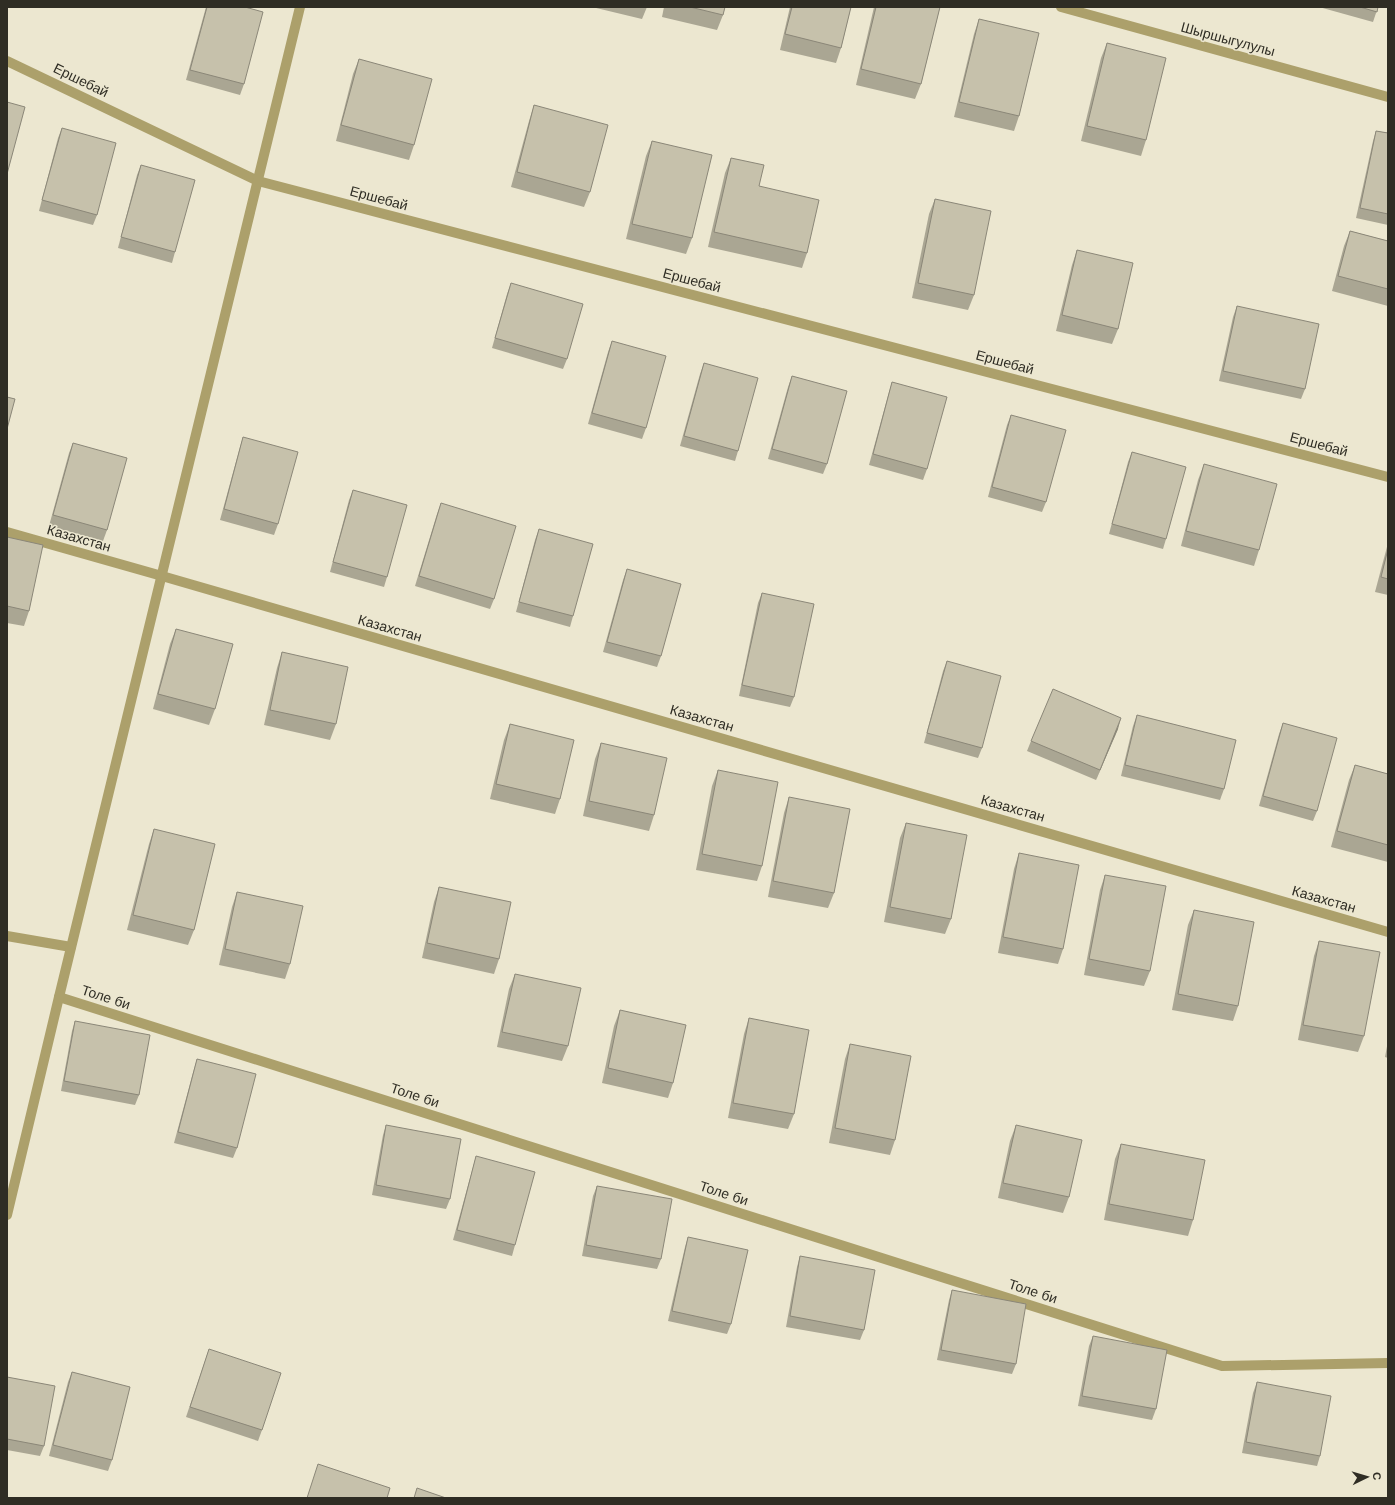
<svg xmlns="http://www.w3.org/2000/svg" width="1395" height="1505" viewBox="0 0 1395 1505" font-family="Helvetica,sans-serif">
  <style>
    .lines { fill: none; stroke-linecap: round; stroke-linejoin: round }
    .minor { stroke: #aca06b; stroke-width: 10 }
    .tertiary { stroke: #aca06b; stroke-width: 10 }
    .wall { fill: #aaa693 }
    .shaded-wall { fill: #8b8778 }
    .building { fill: #c6c1ab; stroke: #8b8778 }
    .labels { text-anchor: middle; stroke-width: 3; stroke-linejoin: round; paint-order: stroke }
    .street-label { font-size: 14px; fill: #2f2d24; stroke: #ece7d0 }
  </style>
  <rect width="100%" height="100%" fill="#ece7d0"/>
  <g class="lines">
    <!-- minor -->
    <g class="minor">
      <path d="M1061,7l327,90"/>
      <path d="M7,61l251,120 1130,296"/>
      <path d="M7,532l155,44 1226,356"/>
      <path d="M7,936l64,11"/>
      <path d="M59,997l1163,369 166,-3"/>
    </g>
    <!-- tertiary -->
    <path class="tertiary" d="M7,1215l52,-218 241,-990"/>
  </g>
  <!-- wall -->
  <g class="wall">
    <path d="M206,7h39l-1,77 -4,11 -54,-15z"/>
    <path d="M592,7h55l-5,12z"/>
    <path d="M664,7h61l-2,8 -6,15 -55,-13z"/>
    <path d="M790,7h61l-10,41 -5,15 -56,-13z"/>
    <path d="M874,7h66l-19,77 -6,15 -59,-14z"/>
    <path d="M1319,7h59l-5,15z"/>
    <path d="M979,19l40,97 -5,15 -60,-14 20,-83z"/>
    <path d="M1107,43l39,97 -5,16 -60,-15 20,-83z"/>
    <path d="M359,59l55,86 -5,15 -73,-19 17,-67z"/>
    <path d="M534,105l56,87 -6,15 -73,-20 18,-66z"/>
    <path d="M62,128l35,87 -4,10 -54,-14 19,-73z"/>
    <path d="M1376,131l12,2v92l-32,-7 17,-77z"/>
    <path d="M652,141l40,97 -6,16 -60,-15 20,-83z"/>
    <path d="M731,158l28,28 48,67 -5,15 -94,-21 17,-74z"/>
    <path d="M141,165l34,87 -3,11 -54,-15 19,-73z"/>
    <path d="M935,199l39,96 -6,15 -56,-12 17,-84z"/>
    <path d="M1350,231l38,10v65l-56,-15 12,-45z"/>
    <path d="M1077,250l41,79 -6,15 -56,-13 16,-66z"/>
    <path d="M511,283l56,76 -4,10 -71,-21 15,-54z"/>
    <path d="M1237,306l68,83 -4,10 -82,-18 14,-64z"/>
    <path d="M612,341l34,87 -4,11 -54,-15 20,-72z"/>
    <path d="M704,363l34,88 -3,10 -55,-15 20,-72z"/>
    <path d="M792,376l35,88 -4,10 -55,-15 20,-72z"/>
    <path d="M892,382l35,87 -4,11 -54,-15 20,-73z"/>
    <path d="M1011,415l35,87 -4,10 -54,-15 19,-72z"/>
    <path d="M243,437l35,87 -4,11 -54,-15 20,-73z"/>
    <path d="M73,443l34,87 -4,11 -54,-15 20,-73z"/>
    <path d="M1132,452l34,87 -3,10 -54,-15 19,-72z"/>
    <path d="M1204,464l55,86 -5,16 -73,-20 17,-66z"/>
    <path d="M353,490l34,87 -3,10 -54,-15 19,-72z"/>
    <path d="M441,503l53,96 -4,10 -75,-23 22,-72z"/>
    <path d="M539,529l34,87 -3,11 -54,-15 19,-72z"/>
    <path d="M7,537l22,74 -5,15 -17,-3z"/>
    <path d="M1388,543v52l-13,-3z"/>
    <path d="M627,569l34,87 -4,11 -54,-15 20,-72z"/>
    <path d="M762,593l32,104 -4,10 -51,-11 19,-93z"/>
    <path d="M176,629l39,80 -6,16 -56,-16 17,-65z"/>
    <path d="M282,652l54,72 -6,16 -66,-15 13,-57z"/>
    <path d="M947,661l35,87 -4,10 -54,-15 19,-72z"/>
    <path d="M1137,715l87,74 -4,11 -99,-24 12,-50z"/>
    <path d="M1283,723l34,88 -4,10 -54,-15 20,-72z"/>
    <path d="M510,724l50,75 -5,15 -65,-15 14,-59z"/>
    <path d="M1118,729l-22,51 -69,-29 4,-10z"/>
    <path d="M601,743l53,72 -5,16 -66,-15 12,-57z"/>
    <path d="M1355,765l33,9v88l-57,-15 18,-67z"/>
    <path d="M718,770l44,96 -5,15 -61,-11 16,-84z"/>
    <path d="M789,797l45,96 -6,15 -60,-11 16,-84z"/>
    <path d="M906,823l45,96 -6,15 -61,-12 16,-84z"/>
    <path d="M154,829l40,101 -6,15 -61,-15 22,-86z"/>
    <path d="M1019,853l44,96 -5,15 -60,-11 16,-84z"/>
    <path d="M1105,875l45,96 -6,15 -60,-11 16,-85z"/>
    <path d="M439,887l60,72 -5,15 -72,-16 12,-56z"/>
    <path d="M237,892l53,72 -5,15 -66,-14 13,-58z"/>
    <path d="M1194,910l44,96 -5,15 -61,-11 16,-85z"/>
    <path d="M1319,941l45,95 -6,16 -60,-12 16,-84z"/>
    <path d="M515,974l53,72 -6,15 -65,-14 12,-58z"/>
    <path d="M620,1010l53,73 -5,15 -66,-15 12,-57z"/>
    <path d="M749,1018l45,96 -6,15 -60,-11 16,-84z"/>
    <path d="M75,1021l64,74 -4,10 -74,-14 11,-60z"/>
    <path d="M1388,1041v17l-3,-1z"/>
    <path d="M850,1044l45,96 -5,15 -61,-12 16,-84z"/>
    <path d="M197,1059l40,89 -4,10 -59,-15 20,-74z"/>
    <path d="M386,1125l64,74 -4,10 -74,-14 11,-60z"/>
    <path d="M1016,1125l53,72 -6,16 -65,-15 12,-57z"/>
    <path d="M1121,1144l72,76 -5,16 -84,-16 11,-61z"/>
    <path d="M476,1156l39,89 -3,11 -59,-16 20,-73z"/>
    <path d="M597,1186l64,73 -4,10 -75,-13 11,-60z"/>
    <path d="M688,1237l43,87 -4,10 -59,-13 17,-74z"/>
    <path d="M800,1256l64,74 -4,10 -74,-13 11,-60z"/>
    <path d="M952,1290l64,74 -4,10 -75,-14 12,-60z"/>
    <path d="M1093,1336l63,73 -4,11 -74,-14 11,-60z"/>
    <path d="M209,1349l53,81 -4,11 -72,-24z"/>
    <path d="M72,1372l40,88 -4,11 -59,-15 19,-74z"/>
    <path d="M7,1377l37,69 -4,10 -33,-6z"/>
    <path d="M1257,1382l63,74 -3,10 -75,-13 11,-60z"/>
  </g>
  <!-- shaded-wall -->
  <path class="shaded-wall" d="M1121,718l-3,11 -22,51 4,-10z"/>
  <!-- building -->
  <g class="building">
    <path d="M207,7h38l18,5 -19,72 -54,-14z"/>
    <path d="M690,7h35l-2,8z"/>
    <path d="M792,7h59l-10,41 -56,-14z"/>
    <path d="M876,7h64l-19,77 -60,-15z"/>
    <path d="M1360,7h18l-1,5z"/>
    <path d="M979,19l60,14 -20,83 -60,-14z"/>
    <path d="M1107,43l59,15 -20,82 -59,-14z"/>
    <path d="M359,59l73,20 -18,66 -73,-20z"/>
    <path d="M7,102l18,5 -18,67z"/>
    <path d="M534,105l74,20 -18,67 -73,-20z"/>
    <path d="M62,128l54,15 -19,72 -55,-15z"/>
    <path d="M1376,131l12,2v81l-28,-6z"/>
    <path d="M652,141l60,14 -20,83 -60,-14z"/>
    <path d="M731,158l33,7 -5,21 60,14 -12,53 -93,-21z"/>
    <path d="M141,165l54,15 -20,72 -54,-15z"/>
    <path d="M935,199l56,12 -17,84 -56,-12z"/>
    <path d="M1350,231l38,10v48l-50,-13z"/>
    <path d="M1077,250l56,13 -15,66 -56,-14z"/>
    <path d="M511,283l72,21 -16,55 -72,-21z"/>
    <path d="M1237,306l82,18 -14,65 -82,-18z"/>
    <path d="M612,341l54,15 -20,72 -54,-15z"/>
    <path d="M704,363l54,15 -20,73 -54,-15z"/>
    <path d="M792,376l55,15 -20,73 -55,-15z"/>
    <path d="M892,382l55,15 -20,72 -54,-15z"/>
    <path d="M7,397l8,2 -8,30z"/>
    <path d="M1011,415l55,15 -20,72 -54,-15z"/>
    <path d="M243,437l55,15 -20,72 -54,-15z"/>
    <path d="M73,443l54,15 -20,72 -54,-15z"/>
    <path d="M1132,452l54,15 -20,72 -54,-15z"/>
    <path d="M1204,464l73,20 -18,66 -73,-19z"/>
    <path d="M353,490l54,15 -20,72 -54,-15z"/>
    <path d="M441,503l75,23 -22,73 -75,-23z"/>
    <path d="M539,529l54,15 -20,72 -54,-14z"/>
    <path d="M7,537l36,8 -14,66 -22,-5z"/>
    <path d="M1388,549v30l-7,-2z"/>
    <path d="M627,569l54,15 -20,72 -54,-14z"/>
    <path d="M762,593l52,11 -20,93 -52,-12z"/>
    <path d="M176,629l57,15 -18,65 -57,-15z"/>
    <path d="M282,652l66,15 -12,57 -66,-14z"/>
    <path d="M947,661l54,15 -19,72 -55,-15z"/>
    <path d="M1053,689l68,29 -21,52 -69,-29z"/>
    <path d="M1137,715l99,25 -12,49 -99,-24z"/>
    <path d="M1283,723l54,15 -20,73 -54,-15z"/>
    <path d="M510,724l64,16 -14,59 -64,-15z"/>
    <path d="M601,743l66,15 -13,57 -65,-14z"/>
    <path d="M1355,765l33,9v71l-51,-14z"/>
    <path d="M718,770l60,12 -16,84 -60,-12z"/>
    <path d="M789,797l61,12 -16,84 -61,-12z"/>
    <path d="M906,823l61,12 -16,84 -61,-12z"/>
    <path d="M154,829l61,15 -21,86 -61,-15z"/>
    <path d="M1019,853l60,12 -16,84 -60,-12z"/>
    <path d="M1105,875l61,11 -16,85 -61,-12z"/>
    <path d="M439,887l72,15 -12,57 -72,-16z"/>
    <path d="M237,892l66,14 -13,58 -65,-15z"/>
    <path d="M1194,910l60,12 -16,84 -60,-12z"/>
    <path d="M1319,941l61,11 -16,84 -61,-11z"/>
    <path d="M515,974l66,14 -13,58 -66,-14z"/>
    <path d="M620,1010l66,15 -13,58 -65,-15z"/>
    <path d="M749,1018l60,12 -15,84 -61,-11z"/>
    <path d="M75,1021l75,14 -11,60 -75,-14z"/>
    <path d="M850,1044l61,12 -16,84 -60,-12z"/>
    <path d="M197,1059l59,15 -19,74 -59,-16z"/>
    <path d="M386,1125l75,14 -11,60 -74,-14z"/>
    <path d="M1016,1125l66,15 -13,57 -66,-14z"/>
    <path d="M1121,1144l84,16 -12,60 -84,-16z"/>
    <path d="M476,1156l59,16 -20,73 -58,-15z"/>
    <path d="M597,1186l75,13 -11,60 -75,-14z"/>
    <path d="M688,1237l60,13 -17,74 -59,-13z"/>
    <path d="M800,1256l75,14 -11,60 -74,-14z"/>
    <path d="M952,1290l74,14 -10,60 -75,-14z"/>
    <path d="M1093,1336l74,14 -11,59 -74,-13z"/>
    <path d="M209,1349l72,24 -19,57 -72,-23z"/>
    <path d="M72,1372l58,15 -18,73 -59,-15z"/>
    <path d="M7,1377l48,9 -11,60 -37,-7z"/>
    <path d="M1257,1382l74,14 -11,60 -74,-14z"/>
    <path d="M318,1464l72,24 -3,10h-80z"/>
    <path d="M417,1488l29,10h-32z"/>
  </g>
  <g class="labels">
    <!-- street labels -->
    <g class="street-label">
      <text transform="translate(1228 39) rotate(15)" y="5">Шыршыгулулы</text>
      <text transform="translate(81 80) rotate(26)" y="5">Ершебай</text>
      <text transform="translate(379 198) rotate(15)" y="5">Ершебай</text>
      <text transform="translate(692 280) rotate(15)" y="5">Ершебай</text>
      <text transform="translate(1005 362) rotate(15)" y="5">Ершебай</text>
      <text transform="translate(1319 444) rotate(15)" y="5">Ершебай</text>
      <text transform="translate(79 538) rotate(16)" y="5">Казахстан</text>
      <text transform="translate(390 628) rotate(16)" y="5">Казахстан</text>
      <text transform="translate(702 718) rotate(16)" y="5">Казахстан</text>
      <text transform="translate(1013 808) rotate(16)" y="5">Казахстан</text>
      <text transform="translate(1324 899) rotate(16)" y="5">Казахстан</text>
      <text transform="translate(106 997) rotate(18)" y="5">Толе би</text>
      <text transform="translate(415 1095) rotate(18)" y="5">Толе би</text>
      <text transform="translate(724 1193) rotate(18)" y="5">Толе би</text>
      <text transform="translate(1033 1291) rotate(18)" y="5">Толе би</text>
    </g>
  </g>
  <!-- border -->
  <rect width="1395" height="1505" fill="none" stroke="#2f2d24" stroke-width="16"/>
  <!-- north arrow -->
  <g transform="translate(1367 1477) rotate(85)" stroke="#ece7d0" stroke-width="3" paint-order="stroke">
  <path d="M0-3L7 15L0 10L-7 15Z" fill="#2f2d24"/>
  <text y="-6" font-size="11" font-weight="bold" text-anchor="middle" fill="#2f2d24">С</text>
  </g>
</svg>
